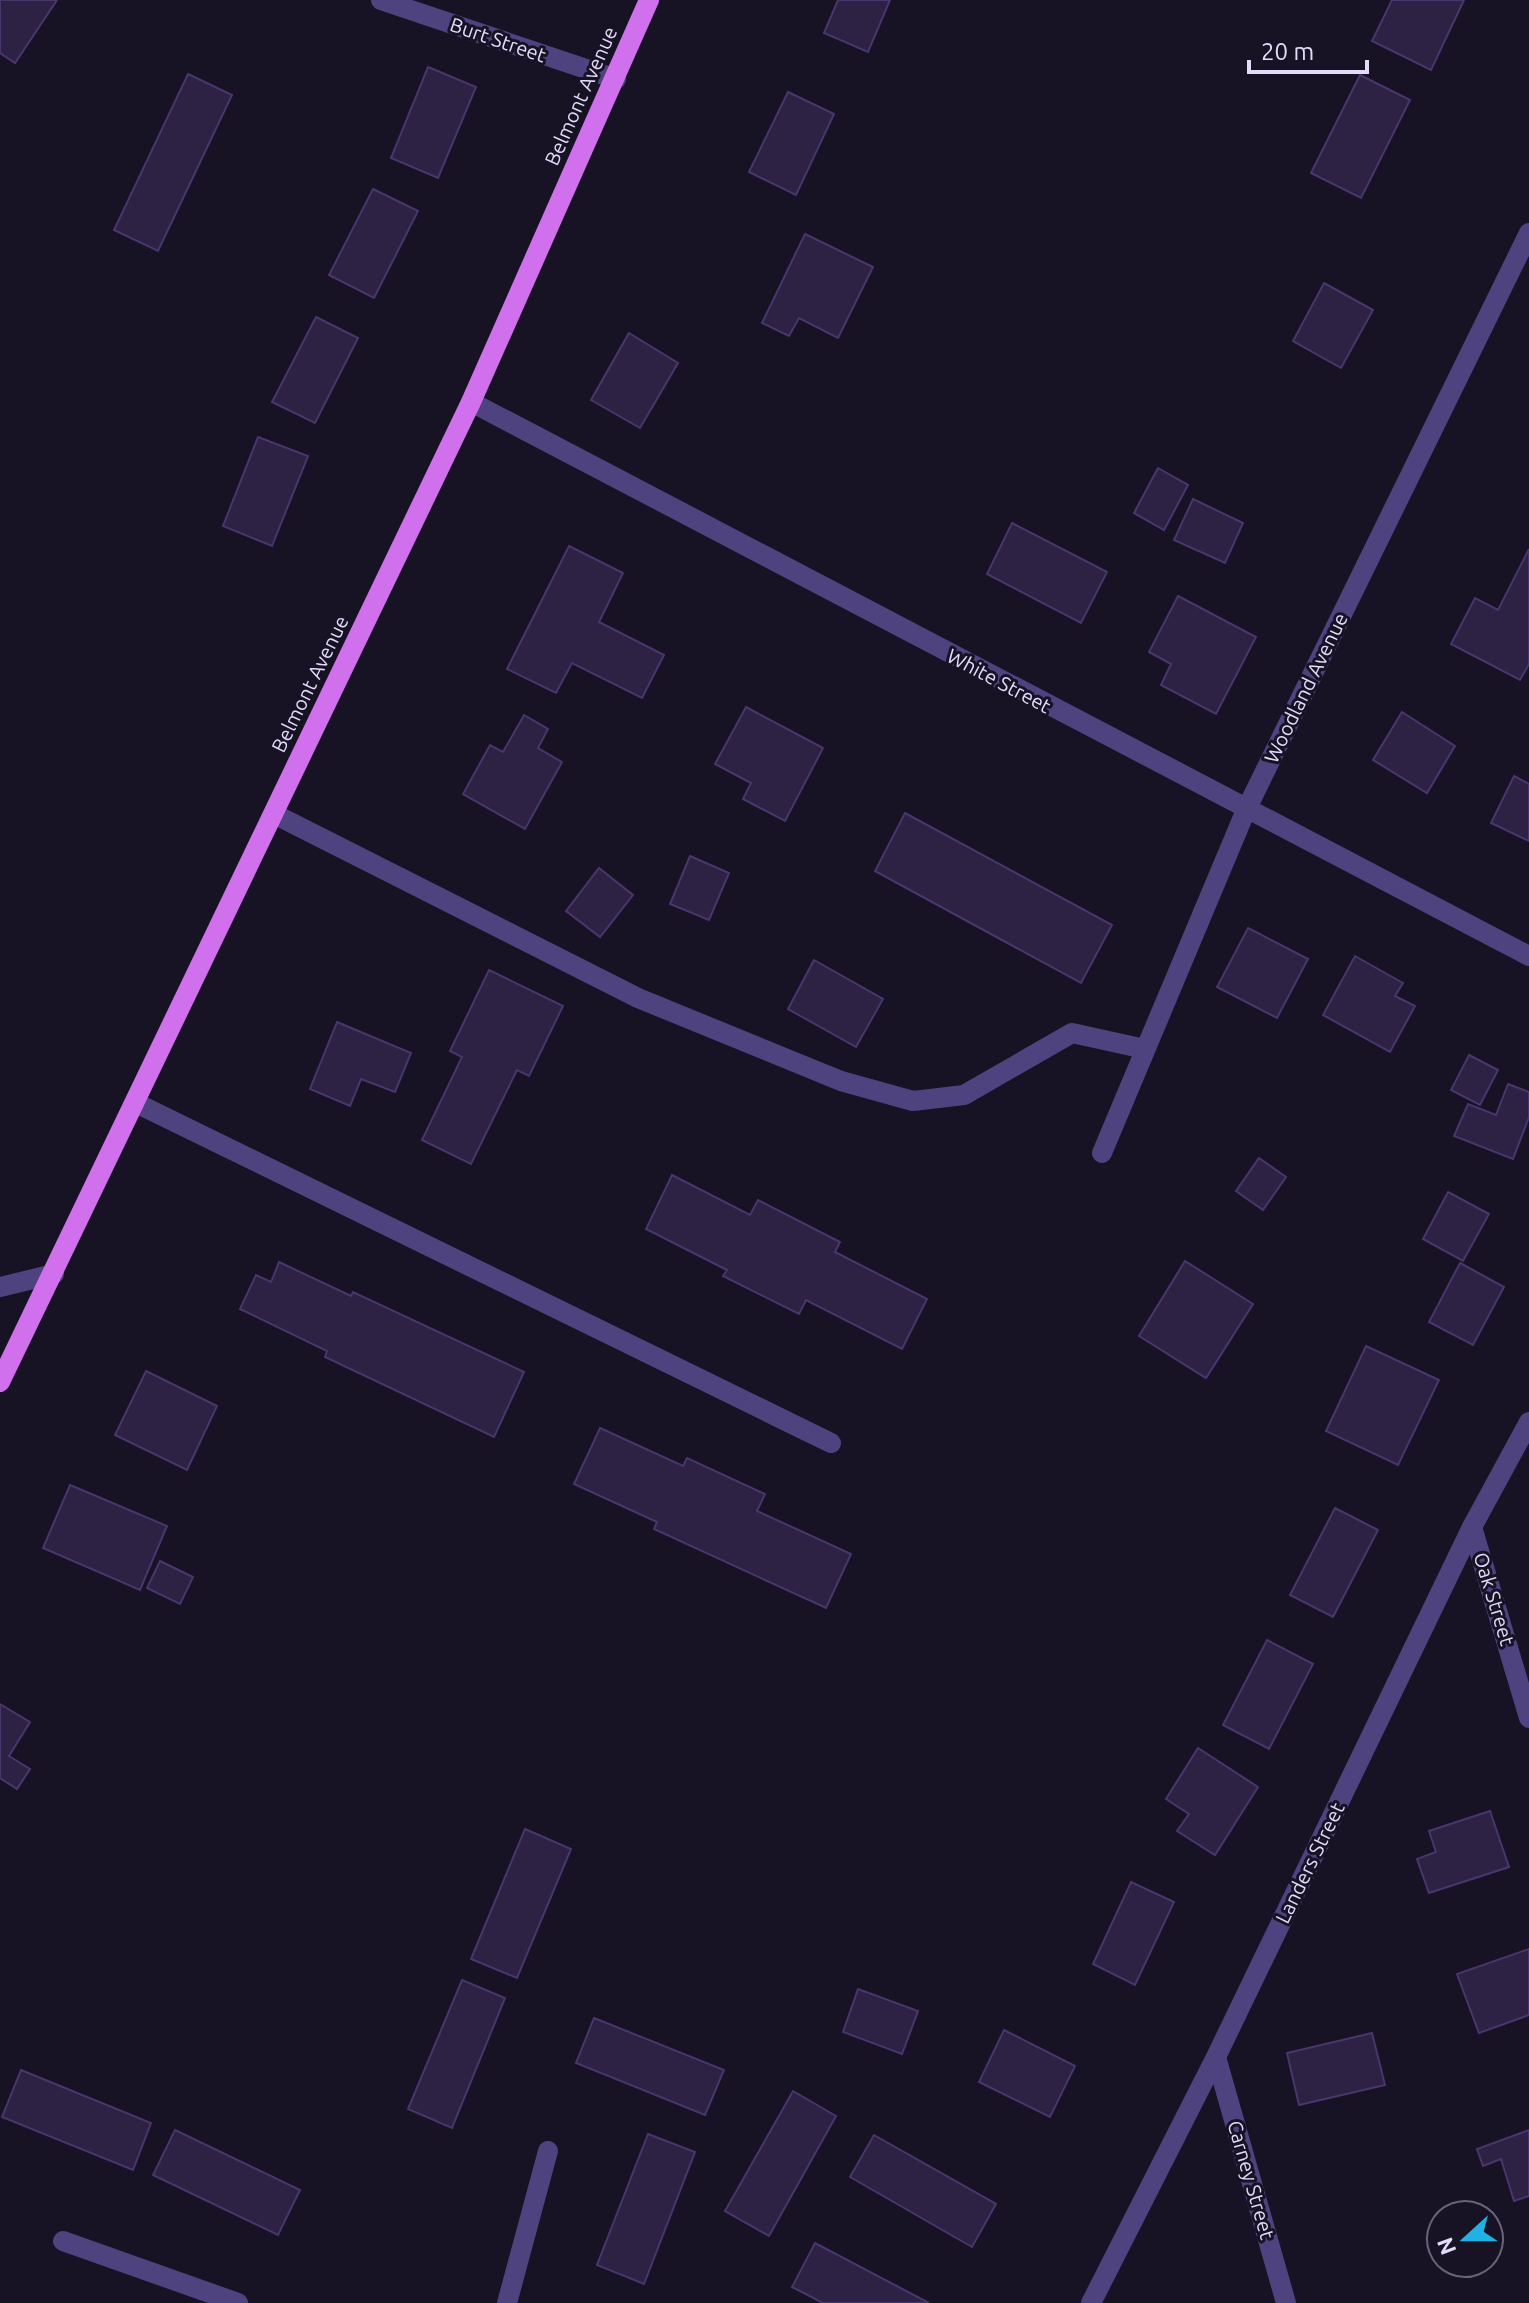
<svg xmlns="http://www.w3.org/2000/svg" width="1529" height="2303" viewBox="0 0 1529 2303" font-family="Ubuntu,sans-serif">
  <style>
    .building { fill: #2d2144; stroke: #49366d; stroke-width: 2 }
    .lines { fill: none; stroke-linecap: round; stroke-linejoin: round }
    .minor { stroke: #4e437e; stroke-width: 20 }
    .major { stroke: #d070ec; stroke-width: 20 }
    .labels { text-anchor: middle; stroke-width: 6; stroke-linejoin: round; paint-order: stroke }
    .street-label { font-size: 20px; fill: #e3dbfa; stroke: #181225 }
  </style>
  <rect width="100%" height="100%" fill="#181225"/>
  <!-- building -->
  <g class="building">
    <path d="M0,0h57l-42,63 -15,-10z"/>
    <path d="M838,0h52l-22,52 -44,-19z"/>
    <path d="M1392,0h72l-33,70 -59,-29z"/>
    <path d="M428,67l48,20 -38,91 -47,-20z"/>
    <path d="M188,74l44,21 -74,156 -44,-21z"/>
    <path d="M1360,75l50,25 -49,98 -50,-25z"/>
    <path d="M788,92l46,22 -38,81 -47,-23z"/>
    <path d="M373,189l45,22 -44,87 -45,-23z"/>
    <path d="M805,234l68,33 -35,71 -39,-20 -10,18 -27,-13z"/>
    <path d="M1324,283l49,27 -32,58 -48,-27z"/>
    <path d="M316,317l42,21 -43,85 -43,-21z"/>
    <path d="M629,333l49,30 -38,65 -49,-28z"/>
    <path d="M258,437l50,19 -36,90 -49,-20z"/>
    <path d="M1158,468l30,17 -24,45 -30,-17z"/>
    <path d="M1193,499l50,24 -18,40 -51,-23z"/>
    <path d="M1012,523l95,49 -26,51 -94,-49z"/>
    <path d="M569,546l54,27 -24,49 65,33 -22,43 -70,-35 -16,30 -49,-24z"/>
    <path d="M1529,549v115l-9,16 -69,-36 24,-46 23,12z"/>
    <path d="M1178,596l78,41 -40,77 -55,-29 10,-21 -22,-12z"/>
    <path d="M746,707l77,41 -38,73 -42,-22 8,-16 -36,-19z"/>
    <path d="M1402,712l53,34 -28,47 -54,-33z"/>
    <path d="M524,715l24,14 -10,19 24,14 -37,67 -62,-35 27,-49 13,7z"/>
    <path d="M1514,776l15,8v57l-38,-18z"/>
    <path d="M905,813l207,112 -31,58 -206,-112z"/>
    <path d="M690,856l39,17 -20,47 -39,-16z"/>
    <path d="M599,868l34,27 -33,42 -34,-26z"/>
    <path d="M1248,928l60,31 -31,59 -60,-31z"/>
    <path d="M1355,956l48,27 -8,13 20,10 -25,46 -67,-37z"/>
    <path d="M814,960l69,39 -27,48 -68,-38z"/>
    <path d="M489,970l74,36 -34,70 -12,-6 -46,94 -49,-24 40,-83 -12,-6z"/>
    <path d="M337,1022l74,31 -16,39 -34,-13 -11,27 -40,-17z"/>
    <path d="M1469,1055l29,15 -18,35 -29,-15z"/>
    <path d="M1508,1084l21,8v25l-16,42 -59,-23 14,-32 28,11z"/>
    <path d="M1259,1158l27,19 -23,33 -27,-19z"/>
    <path d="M672,1175l78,40 8,-15 82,42 -5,10 92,47 -25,50 -96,-49 -7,14 -76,-38 4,-6 -81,-41z"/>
    <path d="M1448,1192l41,22 -26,47 -40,-22z"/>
    <path d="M1185,1261l68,43 -47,74 -67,-42z"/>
    <path d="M279,1262l72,34 2,-4 171,80 -30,65 -169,-80 2,-6 -87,-42 16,-34 15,7z"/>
    <path d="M1460,1263l44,24 -31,58 -44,-23z"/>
    <path d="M1366,1346l73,34 -41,85 -72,-34z"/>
    <path d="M146,1371l71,35 -30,64 -72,-35z"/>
    <path d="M600,1428l83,38 4,-8 78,36 -8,17 94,43 -25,54 -172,-79 3,-7 -83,-38z"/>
    <path d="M70,1485l97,41 -27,64 -97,-42z"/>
    <path d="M1335,1508l43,22 -45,87 -43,-22z"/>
    <path d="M160,1561l33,16 -13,27 -33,-16z"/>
    <path d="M1267,1640l46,24 -44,85 -46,-24z"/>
    <path d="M0,1704l30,18 -21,34 21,13 -13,20 -17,-11z"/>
    <path d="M1198,1748l60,39 -43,68 -38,-24 12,-17 -23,-15z"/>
    <path d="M1490,1811l19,56 -80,26 -12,-34 19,-7 -7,-21z"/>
    <path d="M525,1829l46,20 -54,129 -46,-19z"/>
    <path d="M1131,1882l43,20 -39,83 -42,-21z"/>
    <path d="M1529,1949v66l-50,18 -22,-59z"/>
    <path d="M462,1980l43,18 -53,130 -44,-19z"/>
    <path d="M858,1989l60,22 -16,43 -59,-22z"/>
    <path d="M594,2018l130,52 -19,45 -129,-52z"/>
    <path d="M1004,2030l71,36 -25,51 -71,-35z"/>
    <path d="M1372,2033l13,52 -86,20 -12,-52z"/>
    <path d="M21,2070l130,53 -18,47 -131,-53z"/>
    <path d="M793,2091l43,25 -67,120 -44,-25z"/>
    <path d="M175,2130l125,60 -22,45 -125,-60z"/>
    <path d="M1529,2130v66l-15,5 -13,-42 -18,7 -6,-17z"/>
    <path d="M648,2134l47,18 -51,132 -47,-19z"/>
    <path d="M874,2135l122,69 -24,43 -122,-70z"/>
    <path d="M815,2243l114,60h-106l-31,-16z"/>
  </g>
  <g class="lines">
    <!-- minor -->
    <g class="minor">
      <path d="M381,0l235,79"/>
      <path d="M471,402l1058,554"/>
      <path d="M274,814l364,184 203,83 72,20 51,-6 108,-62 73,16"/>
      <path d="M136,1103l695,340"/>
      <path d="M1102,1153l144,-343 283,-577"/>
      <path d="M0,1287l54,-13"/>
      <path d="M1472,1527l57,191"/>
      <path d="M1216,2057l70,246"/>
      <path d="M63,2241l175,62"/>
      <path d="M507,2303l41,-152"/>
      <path d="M1091,2303l125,-246 256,-530 57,-105"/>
    </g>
    <!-- major -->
    <path class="major" d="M0,1382l471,-980 178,-402"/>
  </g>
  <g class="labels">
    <!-- street labels -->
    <g class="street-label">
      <text transform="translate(498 40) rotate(19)" y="7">Burt Street</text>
      <text transform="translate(581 96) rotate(-66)" y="7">Belmont Avenue</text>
      <text transform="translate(999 681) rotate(28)" y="7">White Street</text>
      <text transform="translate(310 684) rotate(-64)" y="7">Belmont Avenue</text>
      <text transform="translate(1306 688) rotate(-64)" y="7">Woodland Avenue</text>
      <text transform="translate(1494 1599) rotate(73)" y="7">Oak Street</text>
      <text transform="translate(1310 1863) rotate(-64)" y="7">Landers Street</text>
      <text transform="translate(1251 2180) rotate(74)" y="7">Carney Street</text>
    </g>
  </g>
  <!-- north arrow -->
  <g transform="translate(1465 2239) rotate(249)"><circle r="38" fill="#181225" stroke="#69627a" stroke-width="2"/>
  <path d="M0-6L14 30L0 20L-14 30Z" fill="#1fb2e2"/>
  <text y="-12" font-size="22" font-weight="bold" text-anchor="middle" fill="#e3dbfa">N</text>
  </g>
  <!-- scale -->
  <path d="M1249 60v12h118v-12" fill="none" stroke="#e3dbfa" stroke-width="4"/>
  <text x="1261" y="60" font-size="24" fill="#e3dbfa" stroke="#181225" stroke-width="6" paint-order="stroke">20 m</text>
</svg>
